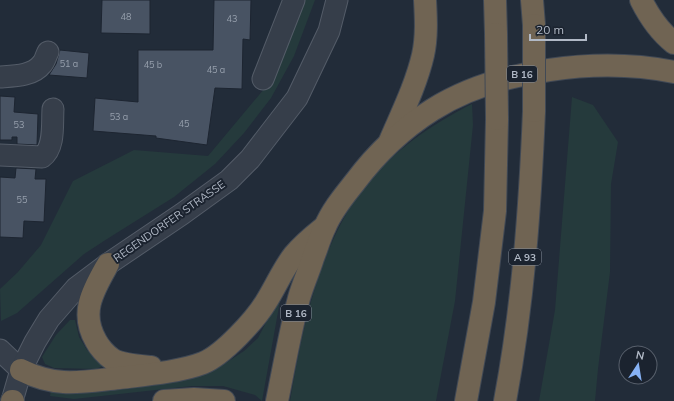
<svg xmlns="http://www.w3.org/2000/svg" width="674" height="401" viewBox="0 0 674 401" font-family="Mulish,sans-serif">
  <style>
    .green { fill: #253a3c }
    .building { fill: #485363; stroke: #1d2531 }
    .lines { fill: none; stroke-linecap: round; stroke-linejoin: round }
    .minor-casing { stroke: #545c68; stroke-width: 23 }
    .highway-casing { stroke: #414955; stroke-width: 24 }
    .minor { stroke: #363e4a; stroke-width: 21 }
    .highway { stroke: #706453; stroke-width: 22 }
    .highway-bridge-casing { stroke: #414955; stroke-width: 24; stroke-linecap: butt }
    .highway-bridge { stroke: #706453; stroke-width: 22 }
    .labels { text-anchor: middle; stroke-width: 4; stroke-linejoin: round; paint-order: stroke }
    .number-label { font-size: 9px; fill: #97a0ad }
    .shield { fill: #1b232f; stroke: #848c99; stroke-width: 1 }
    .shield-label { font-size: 10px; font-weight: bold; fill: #b1b9c6 }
    .street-label { font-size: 11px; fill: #b1b9c6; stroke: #1b232f }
  </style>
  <rect width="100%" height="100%" fill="#222c39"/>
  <!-- green -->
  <g class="green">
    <path d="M301,0h14l-21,56 -23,42 -27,35 -29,31 -41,33 -67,42 -23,15 -67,59 -16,8 -1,-32 18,-17 23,-27 32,-64 61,-31 74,6 56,-67z"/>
    <path d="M572,97l21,8 25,37 -7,42 -1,88 -12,97 -3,32h-56l16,-91z"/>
    <path d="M472,104l1,21 -18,176 -19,100h-146c12,-72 29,-156 75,-215 29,-36 67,-62 107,-82z"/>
    <path d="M280,301l-18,100 -7,-6 -32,-9h-31l-118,13 -24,-3 1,-5 22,2 86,-10 36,-6 23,-9 26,-17 14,-13 15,-29z"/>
    <path d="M70,320h5l4,17 8,13 16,16 -7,3 -42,-1 -9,-4 -3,-7 14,-22z"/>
  </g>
  <!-- building -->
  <g class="building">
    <path d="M102,0h48v34l-49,-1z"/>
    <path d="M214,0h37l-1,40 -7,-1 -1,50 -27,-1 -8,57 -51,-7v-2l-63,-5 2,-33 43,4v-52h75z"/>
    <path d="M60,50l29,3 -2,25 -38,-3 7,-11z"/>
    <path d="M0,96l15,1 -1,15 24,2 -1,31 -20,-1v-7h-5v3h-12z"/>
    <path d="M16,168l20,1 -1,10h11l-2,43 -20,-1 -1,17 -23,-1v-60l15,1z"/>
  </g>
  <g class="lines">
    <!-- minor casing -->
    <g class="minor-casing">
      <g id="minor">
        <path d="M0,77c14,-1 33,-1 42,-13 3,-3 4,-9 6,-12"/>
        <path d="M263,79l31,-79"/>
        <path d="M0,155l42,2c13,-9 10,-33 11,-48"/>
        <path d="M0,350l21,20"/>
        <path d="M12,401l9,-31 14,-28 14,-23 27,-31 32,-24 74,-50 47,-34 21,-21 47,-61 32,-67 8,-31"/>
      </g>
    </g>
    <!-- highway casing -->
    <g class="highway-casing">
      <g id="highway">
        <path d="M495,0l1,34"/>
        <path d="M532,0l2,25"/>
        <path d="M641,0c8,16 19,32 33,43"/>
        <path d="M390,141c12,-28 26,-56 33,-86 4,-18 3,-37 2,-55"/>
        <path d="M108,264c-14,25 -29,48 -12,77 3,6 10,14 16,18 9,6 28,7 39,8"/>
        <path d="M21,370c36,18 60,12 98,8 25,-3 61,-6 84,-15 20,-8 52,-43 63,-61 10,-16 17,-33 28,-47 9,-11 19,-19 29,-27"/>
        <path d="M12,401h1"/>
        <path d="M164,401l30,-2 30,2"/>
        <path d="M277,401c7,-34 13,-69 22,-103 4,-14 10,-27 14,-40 4,-10 7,-21 12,-31 7,-17 19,-31 30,-45 21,-28 47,-53 77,-72 65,-41 167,-53 242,-38"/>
        <path d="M466,401l18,-99 11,-91 2,-92"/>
        <path d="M505,401c18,-96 25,-192 29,-290"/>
      </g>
    </g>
    <!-- minor -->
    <use href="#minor" class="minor"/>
    <!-- highway -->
    <use href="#highway" class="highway"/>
    <!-- highway-bridge casing -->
    <g class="highway-bridge-casing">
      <g id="highway-bridge">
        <path d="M534,25v86"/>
        <path d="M496,34l1,85"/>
      </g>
    </g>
    <!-- highway-bridge -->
    <use href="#highway-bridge" class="highway-bridge"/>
  </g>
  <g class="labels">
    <!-- number labels -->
    <g class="number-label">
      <text x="126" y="20">48</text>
      <text x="232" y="22">43</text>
      <text x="69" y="67">51 a</text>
      <text x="153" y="68">45 b</text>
      <text x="216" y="73">45 a</text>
      <text x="119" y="120">53 a</text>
      <text x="184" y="127">45</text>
      <text x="19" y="128">53</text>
      <text x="22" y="203">55</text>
    </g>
    <!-- shield labels -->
    <g class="shield">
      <rect x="507" y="66" width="30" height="16" rx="3"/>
      <rect x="509" y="249" width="32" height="16" rx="3"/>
      <rect x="281" y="305" width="30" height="16" rx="3"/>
    </g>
    <g class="shield-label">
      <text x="522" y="78">B 16</text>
      <text x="525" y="261">A 93</text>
      <text x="296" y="317">B 16</text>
    </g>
    <!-- street labels -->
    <g class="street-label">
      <text transform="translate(169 221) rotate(-35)" y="4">REGENDORFER STRASSE</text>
    </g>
  </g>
  <!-- north arrow -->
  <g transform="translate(638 365) rotate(12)"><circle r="19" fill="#1b232f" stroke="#575f6b"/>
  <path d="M0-3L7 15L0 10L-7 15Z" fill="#87b2f5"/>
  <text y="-6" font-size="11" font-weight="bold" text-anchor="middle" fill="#b1b9c6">N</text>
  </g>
  <!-- scale -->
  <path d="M530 34v6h56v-6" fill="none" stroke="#b1b9c6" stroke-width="2"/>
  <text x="536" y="34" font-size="12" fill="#b1b9c6" stroke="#1b232f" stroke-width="3" paint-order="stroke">20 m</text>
</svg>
